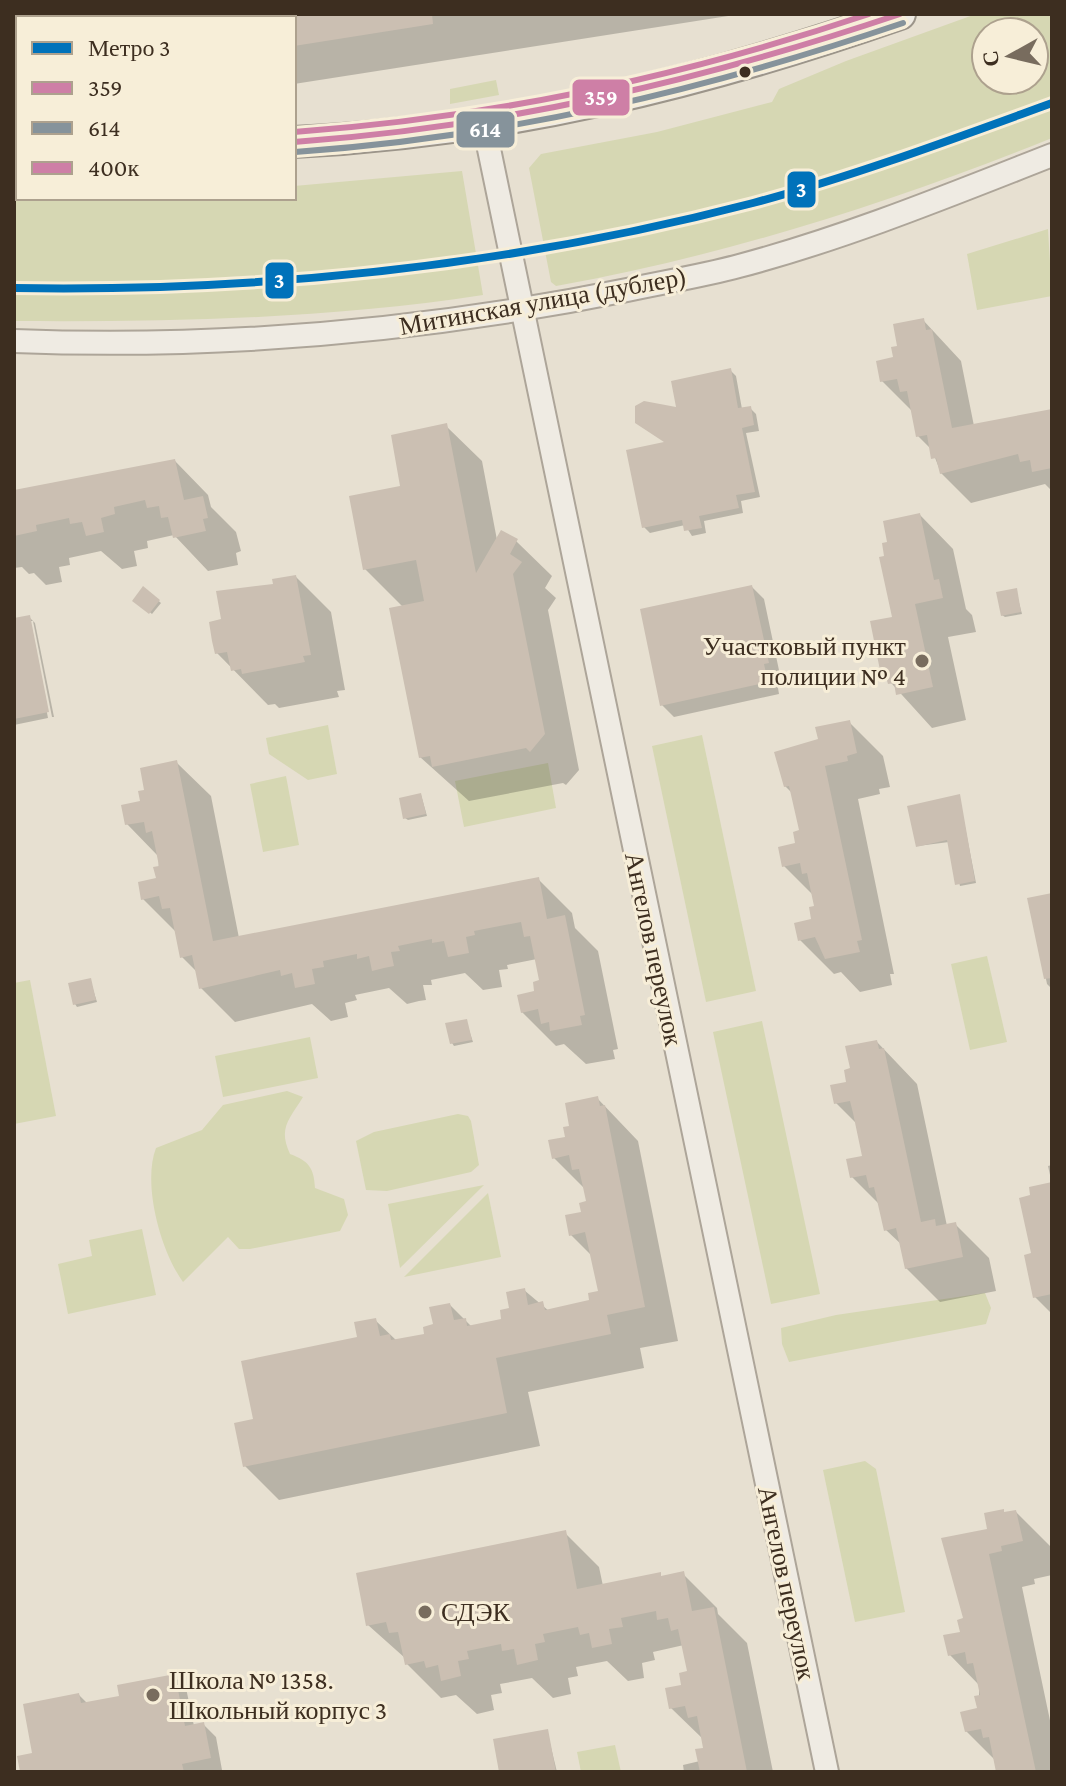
<svg xmlns="http://www.w3.org/2000/svg" width="1066" height="1786" viewBox="0 0 1066 1786" font-family="'Crimson Pro',serif">
  <style>
    .green { fill: #d6d7b3; fill-rule: evenodd }
    .shadow { fill: #0003 }
    .building { fill: #cbbfb2 }
    .lines { fill: none; stroke-linecap: round; stroke-linejoin: round }
    .minor-casing { stroke: #ada599; stroke-width: 26 }
    .secondary-casing { stroke: #9c958a; stroke-width: 34 }
    .minor { stroke: #efebe3; stroke-width: 22 }
    .secondary { stroke: #efebe3; stroke-width: 30 }
    .bus-1-casing { stroke: #f7eed8; stroke-width: 12 }
    .bus-2-casing { stroke: #f7eed8; stroke-width: 12 }
    .bus-3-casing { stroke: #f7eed8; stroke-width: 12 }
    .bus-1 { stroke: #ce7fa6; stroke-width: 6 }
    .bus-2 { stroke: #86939b; stroke-width: 6 }
    .bus-3 { stroke: #ce7fa6; stroke-width: 6 }
    .metro-1-casing { stroke: #f7eed8; stroke-width: 14 }
    .metro-1 { stroke: #0072ba; stroke-width: 8 }
    .bus-dot { fill: #3d2e20; stroke: #f7eed8; stroke-width: 3 }
    .poi-dot { fill: #786c5e; stroke: #f7eed8; stroke-width: 3 }
    .labels { text-anchor: middle; stroke-width: 6; stroke-linejoin: round; paint-order: stroke }
    .street-label { font-size: 26px; fill: #3d2e20; stroke: #f7eed8 }
    .poi-label { font-size: 26px; fill: #3d2e20; stroke: #f7eed8; text-anchor: start }
    .line-badge { stroke: #f7eed8; stroke-width: 3 }
    .badge-label { font-size: 22px; text-anchor: middle; font-weight: bold; fill: #fff }
  </style>
  <rect width="100%" height="100%" fill="#e7e0d1"/>
  <!-- green -->
  <g class="green">
    <path d="M976,14h76v124c-162,65 -324,117 -496,148l-5,-4 -22,-114 12,-14 116,-22 115,-30 7,-13 67,-28zM986,32h48v48h-48z"/>
    <path d="M496,80l3,15 -49,9v-15z"/>
    <path d="M462,171l21,124c-156,24 -312,27 -469,26v-140h4v17h276v-12z"/>
    <path d="M1048,229l4,67 -75,14 -10,-56z"/>
    <path d="M328,725l9,49 -29,6 -39,-26 -3,-16z"/>
    <path d="M702,735l54,256 -50,11 -54,-256z"/>
    <path d="M548,763l8,45 -92,19 -9,-46z"/>
    <path d="M286,776l13,69 -36,7 -13,-68z"/>
    <path d="M987,956l20,86 -37,8 -19,-86z"/>
    <path d="M30,980l26,136 -42,8v-141z"/>
    <path d="M762,1021l58,273 -49,10 -58,-272z"/>
    <path d="M310,1037l8,41 -95,19 -8,-41z"/>
    <path d="M287,1091l16,6c-14,23 -25,31 -13,57 19,7 24,14 25,34l29,11 4,16 -8,16 -90,18h-11l-11,-12 -45,45c-22,-30 -41,-98 -27,-134l46,-18 21,-25z"/>
    <path d="M458,1114l10,2 3,5 8,44 -8,7 -84,19 -21,-1 -10,-49 18,-9z"/>
    <path d="M484,1185l-84,83 -12,-64z"/>
    <path d="M488,1193l13,64 -97,20z"/>
    <path d="M142,1229l14,66 -88,19 -10,-50 34,-8 -3,-16z"/>
    <path d="M985,1293l6,15 -5,16 -197,38 -7,-18 -1,-16 55,-13z"/>
    <path d="M865,1461l11,8 29,143 -50,10 -32,-152z"/>
    <path d="M615,1745l6,27h-40l-4,-20z"/>
  </g>
  <!-- shadow -->
  <g class="shadow">
    <path d="M14,14h36v4h-32v23h-4z"/>
    <path d="M172,14l69,1 500,-1 -447,70v-66h-121z"/>
    <path d="M923,320l38,41 13,65 78,-15v80l-7,-7 -74,19 -30,-30 -9,-23 -14,-14 -5,-24 -31,-31 18,-33z"/>
    <path d="M730,370l6,6 6,33 8,-1 6,6 3,17 -13,2 14,64 -19,4 2,12 -39,8 2,12 -14,3 -7,-11 -35,8 -6,-6 35,-117z"/>
    <path d="M446,426l36,35 15,79 19,1 36,35 -7,12 11,10 -8,12 31,160 -13,15 -3,-2 -94,18 -49,-44 -17,-150 -38,-38 38,-82z"/>
    <path d="M175,461l33,34 3,12 25,25 5,19 -5,2 2,12 -30,6 -34,-36 -27,6 1,7 -14,3 3,15 -15,3 -21,-18 -32,7 1,7 -11,2 3,15 -16,3 -12,-12 -5,1 -7,-7 -8,1v-76z"/>
    <path d="M920,515l33,34 13,60 6,6 4,17 -28,5 18,83 -34,8 -49,-54z"/>
    <path d="M296,577l35,35 14,78 -8,1 2,6 -60,11 -4,-4 -7,1 -51,-52 6,-32z"/>
    <path d="M752,587l12,12 16,76 -4,1 3,18 -105,23 -12,-12z"/>
    <path d="M144,589l17,14 -9,11 -17,-14z"/>
    <path d="M1016,591l6,23 -17,3 -3,-2z"/>
    <path d="M29,617l4,4h-4l19,97 -34,7v-105z"/>
    <path d="M33,621l2,2 19,94h-2z"/>
    <path d="M849,722l34,34 7,31 -11,2 1,5 -22,5 36,175h-4l2,11 -32,7 -19,-20 -7,2 -34,-34 14,-20v-24l-30,-30 17,-34 -8,-38 -8,-8 35,-45z"/>
    <path d="M177,763l34,33 28,142 299,-59 34,34 3,15 23,23 20,98 -5,1 2,9 -29,5 -22,-20 -8,2 -34,-34 19,-30 -4,-23 -30,6 1,4 -9,1 3,17 -19,3 -18,-17 -34,7 1,5h-9l3,15 -7,1 -12,3 -18,-16 -34,7 2,5 -12,3 3,14 -17,4 -19,-17 -77,18 -34,-34 -3,-15 -16,-16 -5,-24 -34,-34 15,-19 1,-23 -32,-33 19,-33z"/>
    <path d="M421,795l6,21 -19,4 -3,-2z"/>
    <path d="M959,796l17,87 -16,3 -11,-44 -31,4z"/>
    <path d="M1052,895v94l-5,-5 -17,-84z"/>
    <path d="M90,980l7,22 -20,5 -2,-3z"/>
    <path d="M466,1021l7,21 -19,4 -2,-3z"/>
    <path d="M877,1042l40,42 30,142 8,-2 34,34 7,33 -56,11 -34,-34 -4,-23 -16,-15 -5,-24 -29,-29 12,-20 -7,-33 -21,-21 17,-33z"/>
    <path d="M597,1098l41,43 40,200 -38,7 4,20 -116,24 12,54 -261,54 -34,-34 11,-46 103,-81 16,-19 22,21 29,-6 24,-30 22,22 32,-7 20,-30 25,21 42,-9 9,-9 -8,-37 -21,-21 17,-32 -3,-14 -31,-31 18,-30z"/>
    <path d="M1052,1165v149l-17,-17 -2,-42 19,-71 -4,-18z"/>
    <path d="M1016,1512l34,34 2,11v18l-18,4 1,5 -13,3 30,143v42h-59l5,-1 -2,-10 -30,-30 13,-21v-25l-29,-30 12,-22 27,-103z"/>
    <path d="M565,1533l34,34 4,19 80,-12 34,34 1,6 29,29 26,129h-89l-1,-7 17,-4 5,-12 -1,-9 -33,-32 18,-35 -5,-28 -31,7 2,8 -13,3 2,15 -16,3 -21,-20 -31,6 2,9 -10,2 3,16 -18,4 -21,-20 -32,6 2,9 -11,2 3,15 -17,4 -21,-19 -15,3 -34,-34 -2,-6 -37,-33z"/>
    <path d="M174,1676l12,12 8,38 9,-2 13,13 6,33 -200,2 57,-77 9,9 34,-7z"/>
    <path d="M547,1731l10,41h-56z"/>
  </g>
  <!-- building -->
  <g class="building">
    <path d="M294,14h138l1,10 -139,22z"/>
    <path d="M924,318l2,12 6,-1 20,99 100,-19v59l-20,4 -2,-12 -10,2 -2,-8 -78,20 -4,-16 -5,1 -4,-24 -11,2 -9,-46 -7,1 -3,-13 -17,3 -4,-21 17,-4 -2,-10 6,-1 -4,-22z"/>
    <path d="M731,368l7,40 13,-2 3,19 -12,3 13,64 -19,3 3,13 -40,8 3,12 -18,3 -2,-11 -40,8 -16,-78 38,-8 -29,-19v-17l9,-5 32,6 -5,-26z"/>
    <path d="M447,423l29,150 25,-43 17,9 -8,15 12,8 -9,12 32,160 -15,18 -4,-4 -94,19 -2,-11 -11,2 -30,-150 35,-7 -8,-41 -53,10 -14,-74 51,-10 -9,-51z"/>
    <path d="M175,459l9,41 19,-4 5,22 -5,1 3,12 -33,7 -5,-21 -7,1 -2,-12 -12,2 -2,-8 -31,7 1,7 -14,4 3,14 -18,4 -4,-14 -12,2 -1,-6 -33,7 1,6 -23,5v-46z"/>
    <path d="M920,513l14,67 5,-1 4,19 -28,6 18,83 -37,8 -2,-12 -6,1 -3,-10 -4,1 -11,-54 22,-4 -13,-60 5,-1 -2,-13 5,-1 -4,-21z"/>
    <path d="M296,575l15,80 -8,1 2,6 -63,12 -1,-5 -10,2 -4,-19 -12,2 -3,-13 -3,-19 12,-3 -5,-28 57,-7 -1,-5z"/>
    <path d="M752,585l17,78 -5,1 4,18 -108,24 -20,-97z"/>
    <path d="M143,586l17,14 -11,14 -17,-13z"/>
    <path d="M1017,588l4,24 -20,4 -5,-24z"/>
    <path d="M30,615l19,97 -35,7v-101z"/>
    <path d="M850,720l7,33 -10,3 1,5 -23,5 37,174 -5,1 3,11 -35,7 -10,-22 -17,4 -4,-18 17,-4 -2,-12 5,-1 -7,-33 -5,1 -2,-11 -18,4 -4,-20 17,-4 -2,-11 6,-2 -10,-44 -5,1 -10,-35 44,-13 -3,-12z"/>
    <path d="M177,760l36,181 326,-64 8,42 18,-4 20,100 -5,1 2,9 -32,6 -1,-9 -8,2 -3,-15 -17,4 -4,-18 17,-4 -1,-9 6,-2 -9,-44 -6,1 -3,-15 -47,9 1,4 -9,2 3,16 -21,4 -4,-16 -12,2v-4l-34,7 2,5 -9,1 3,14 -10,2 -12,3 -3,-15 -12,3v-5l-34,7 1,6 -12,2 3,15 -20,4 -3,-15 -11,3 -1,-6 -81,19 -7,-34 -12,3 -10,-50 -8,1 -3,-13 -18,4 -3,-18 18,-4 -3,-11 6,-1 -7,-35 -6,2 -2,-11 -19,3 -4,-20 19,-4 -2,-10 6,-1 -4,-22z"/>
    <path d="M421,793l5,21 -23,5 -4,-21z"/>
    <path d="M960,794l15,87 -20,4 -8,-45 -31,7 -9,-41z"/>
    <path d="M1052,893v85l-8,1 -17,-81z"/>
    <path d="M91,978l5,22 -23,5 -5,-22z"/>
    <path d="M467,1019l5,21 -22,4 -5,-21z"/>
    <path d="M877,1040l2,9 5,-1 37,174 14,-3 1,7 20,-4 7,35 -58,12 -9,-41 -12,3 -10,-44 -5,1 -3,-13 -16,3 -4,-19 16,-3 -9,-43 -3,-12 -16,3 -4,-19 16,-3 -2,-12 6,-2 -5,-22z"/>
    <path d="M598,1096l2,10 5,-1 40,202 -38,8 4,19 -115,24 11,55 -264,54 -9,-44 19,-4 -12,-58 116,-24 -3,-15 22,-4 4,18 10,-2 1,6 33,-6 -1,-7 10,-3 -4,-17 21,-4 4,17 12,-2 1,8 34,-7 -1,-9 9,-2 -3,-16 19,-4 3,17 15,-4 2,9 44,-10 -1,-7 10,-2 -13,-59 -16,4 -4,-21 16,-3 -2,-9 7,-2 -7,-32 -7,1 -3,-15 -17,4 -4,-19 17,-3 -2,-10 6,-1 -4,-23z"/>
    <path d="M1052,1182v112l-19,4 -9,-43 7,-2 -12,-55 11,-3 -1,-8z"/>
    <path d="M1004,1509v3l12,-2 7,31 -22,5 1,5 -13,3 47,218h-40l-7,-35 -6,1 -2,-9 -16,3 -5,-20 17,-4 -3,-12 6,-1 -7,-32 -6,1 -2,-12 -17,4 -5,-21 17,-3 -3,-12 6,-2 -22,-80 46,-9 -3,-16z"/>
    <path d="M566,1530l11,59 84,-17v4l23,-5 8,40 22,-4 33,165h-47l-5,-23 8,-1 -6,-32 -9,2 -3,-12 -16,3 -4,-21 16,-3 -2,-12 8,-2 -9,-42 -7,2 -3,-13 -11,2 -1,-9 -35,7 2,9 -14,2 3,15 -20,4 -3,-15 -9,2 -2,-8 -35,7 2,8 -10,2 3,16 -21,5 -3,-16 -12,2 -1,-7 -34,7 2,8 -11,2 3,15 -20,5 -3,-16 -12,3 -2,-7 -19,4 -7,-33 -9,1 -3,-11 -20,4 -10,-53z"/>
    <path d="M175,1674l10,52 19,-4 7,36 -29,6 2,8h-164l-3,-16 15,-3 -9,-49 56,-11 2,10 38,-7 -2,-11z"/>
    <path d="M548,1729l8,43h-57l-6,-33z"/>
  </g>
  <g class="lines">
    <!-- minor casing -->
    <g class="minor-casing">
      <g id="minor">
        <path d="M484,125l343,1647"/>
        <path d="M14,341c206,8 411,-10 613,-51 37,-8 75,-14 112,-24 106,-28 211,-71 313,-111"/>
      </g>
    </g>
    <!-- secondary casing -->
    <g class="secondary-casing">
      <g id="secondary">
        <path d="M14,134h4"/>
        <path d="M294,142c210,-10 408,-59 606,-128"/>
      </g>
    </g>
    <!-- minor -->
    <use href="#minor" class="minor"/>
    <!-- secondary -->
    <use href="#secondary" class="secondary"/>
    <!-- bus-1 casing -->
    <g class="bus-1-casing">
      <path id="bus-1" d="M294,142c209,-15 407,-61 606,-128"/>
    </g>
    <!-- bus-2 casing -->
    <g class="bus-2-casing">
      <path id="bus-2" d="M295,152c212,-15 407,-61 608,-129"/>
    </g>
    <!-- bus-3 casing -->
    <g class="bus-3-casing">
      <path id="bus-3" d="M294,132c198,-14 387,-55 575,-118"/>
    </g>
    <!-- bus-1 -->
    <use href="#bus-1" class="bus-1"/>
    <!-- bus-2 -->
    <use href="#bus-2" class="bus-2"/>
    <!-- bus-3 -->
    <use href="#bus-3" class="bus-3"/>
    <!-- metro-1 casing -->
    <g class="metro-1-casing">
      <path id="metro-1" d="M14,288c249,4 497,-22 739,-85 101,-27 200,-64 299,-100"/>
    </g>
    <!-- metro-1 -->
    <use href="#metro-1" class="metro-1"/>
  </g>
  <!-- markers -->
  <circle class="bus-dot" cx="745" cy="72" r="7"/>
  <g class="poi-dot">
    <circle cx="922" cy="661" r="8"/>
    <circle cx="425" cy="1612" r="8"/>
    <circle cx="153" cy="1695" r="8"/>
  </g>
  <g class="labels">
    <!-- street labels -->
    <g class="street-label">
      <text transform="translate(543 301) rotate(-10)" y="9">Митинская улица (дублер)</text>
      <text transform="translate(654 949) rotate(78)" y="9">Ангелов переулок</text>
      <text transform="translate(787 1583) rotate(78)" y="9">Ангелов переулок</text>
    </g>
    <!-- poi labels -->
    <g class="poi-label">
      <text x="906" y="655" text-anchor="end">Участковый пункт<tspan x="906" dy="30">полиции № 4</tspan></text>
      <text x="441" y="1621">СДЭК</text>
      <text x="169" y="1689">Школа № 1358.<tspan x="169" dy="30">Школьный корпус 3</tspan></text>
    </g>
  </g>
  <g class="line-badge">
    <rect x="571" y="78" width="60" height="39" rx="8" fill="#ce7fa6"/>
    <rect x="455" y="110" width="61" height="39" rx="8" fill="#86939b"/>
    <rect x="786" y="170" width="31" height="39" rx="8" fill="#0072ba"/>
    <rect x="264" y="261" width="31" height="39" rx="8" fill="#0072ba"/>
  </g>
  <g class="badge-label">
    <text x="601" y="105">359</text>
    <text x="485" y="137">614</text>
    <text x="801" y="197">3</text>
    <text x="279" y="288">3</text>
  </g>
  <!-- border -->
  <rect width="1066" height="1786" fill="none" stroke="#3d2e20" stroke-width="32"/>
  <!-- legend -->
  <rect x="16" y="16" width="280" height="184" fill="#f7eed8" stroke="#ada18e" stroke-width="2"/>
  <rect x="32" y="42" width="40" height="12" fill="#0072ba" stroke="#ada18e" stroke-width="2"/>
  <text x="88" y="56" font-size="24" fill="#3d2e20">Метро 3</text>
  <rect x="32" y="82" width="40" height="12" fill="#ce7fa6" stroke="#ada18e" stroke-width="2"/>
  <text x="88" y="96" font-size="24" fill="#3d2e20">359</text>
  <rect x="32" y="122" width="40" height="12" fill="#86939b" stroke="#ada18e" stroke-width="2"/>
  <text x="88" y="136" font-size="24" fill="#3d2e20">614</text>
  <rect x="32" y="162" width="40" height="12" fill="#ce7fa6" stroke="#ada18e" stroke-width="2"/>
  <text x="88" y="176" font-size="24" fill="#3d2e20">400к</text>
  <!-- north arrow -->
  <g transform="translate(1010 56) rotate(262)"><circle r="38" fill="#f7eed8" stroke="#ada18e" stroke-width="2"/>
  <path d="M0-6L14 30L0 20L-14 30Z" fill="#786c5e"/>
  <text y="-12" font-size="22" font-weight="bold" text-anchor="middle" fill="#3d2e20">С</text>
  </g>
</svg>
